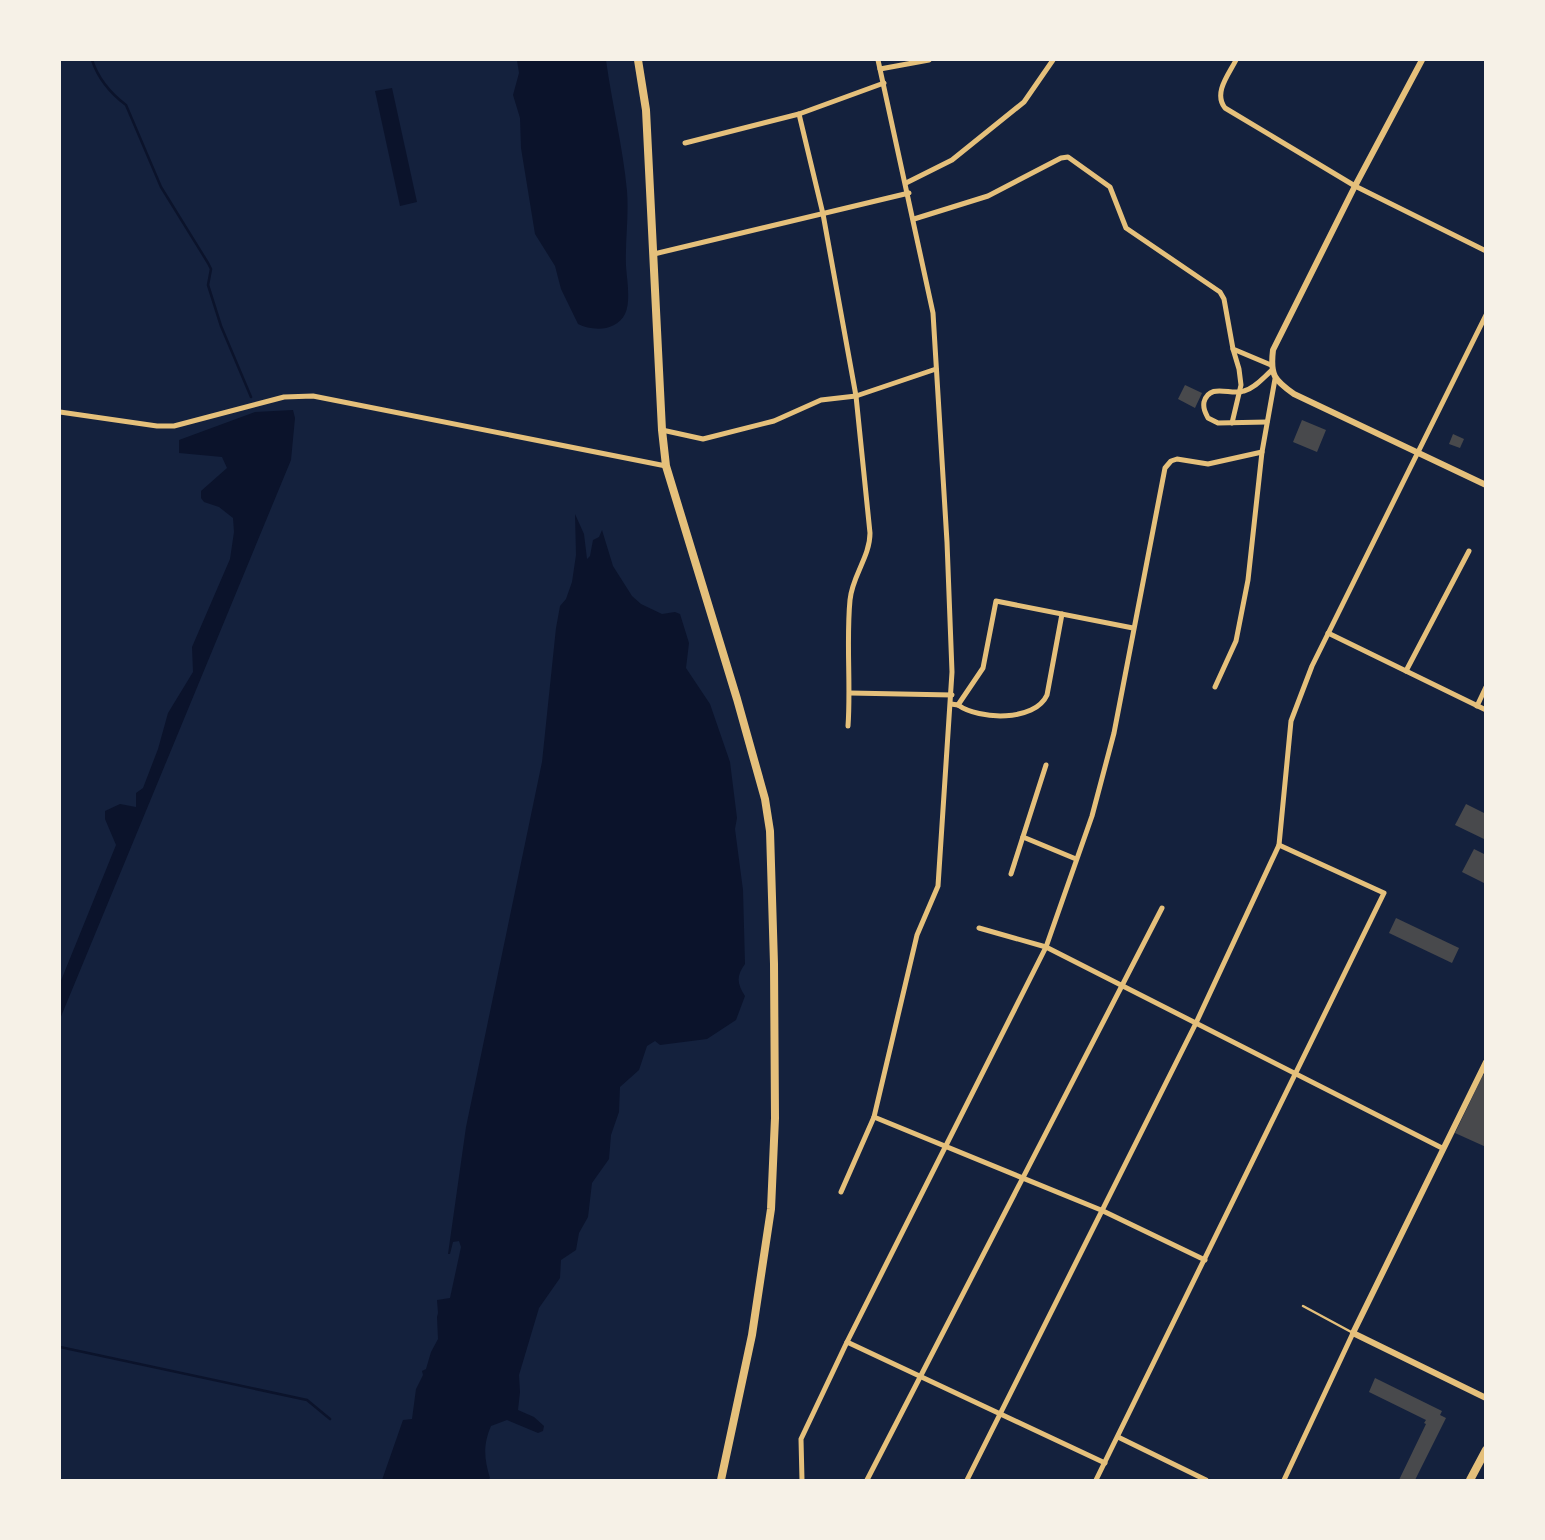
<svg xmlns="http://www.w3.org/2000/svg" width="1545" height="1540" viewBox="0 0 1545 1540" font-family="'Noto Sans',sans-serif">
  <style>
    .water { fill: #0b132b }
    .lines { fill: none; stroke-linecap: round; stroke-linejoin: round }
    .stream { stroke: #0b132b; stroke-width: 2.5 }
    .building { fill: #48494c }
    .service { stroke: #e5c07b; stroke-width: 2.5 }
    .minor { stroke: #e5c07b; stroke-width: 5 }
    .tertiary { stroke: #e5c07b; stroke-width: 6 }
    .primary { stroke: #e5c07b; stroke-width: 8 }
    .trunk { stroke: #e5c07b; stroke-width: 8 }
  </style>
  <rect width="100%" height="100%" fill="#14213d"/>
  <!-- water -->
  <g class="water">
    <path d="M517,60h89c6,44 17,87 21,131 2,25 -2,50 -1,75 1,15 5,35 -1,48 -9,18 -33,17 -47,10l-17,-35 -6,-23 -20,-32 -14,-86 -1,-30 -7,-23 6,-22z"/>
    <path d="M392,88l25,114 -17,4 -25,-115z"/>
    <path d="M293,410l2,8 -4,42 -231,559v-36l56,-138 -11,-26v-8l15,-7 16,3v-14l7,-5 15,-39 10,-36 25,-41 -1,-25 38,-88 4,-27 -1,-14 -14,-11 -15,-5 -3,-4v-7l26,-23 -5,-11 -43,-4v-13l76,-28z"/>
    <path d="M575,514l9,20 3,25 3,-3 3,-16 6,-3 3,-7 11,36 19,30 9,8 21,10 13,-2 5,2 9,29 -3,25 24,36 20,58 7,56 -2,11 8,61 2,74c-9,12 -8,20 0,32l-9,24 -29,19 -47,6 -5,-4 -8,5 -8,24 -19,17 -1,25 -8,23 -2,24 -17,24 -4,34 -9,16 -3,17 -15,10 -1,18 -21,30 -20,67 1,17 -2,18 16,7 10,9 -1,5 -5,2 -31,-13 -16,6c-8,19 -7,32 -1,52l-2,2h-106l21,-60 9,-1 4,-30 7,-14 -1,-4 4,-2 5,-17 7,-13 -1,-22 1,-4 -1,-13 13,-2 11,-51 -2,-6 -6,1 -3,12h-2l18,-127 76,-365 14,-134 4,-22 6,-7 6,-17 4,-27z"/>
  </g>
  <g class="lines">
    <!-- stream -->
    <g class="stream">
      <path d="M92,60c6,18 18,33 34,45l35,82 47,76 3,6 -3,16 13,41 30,71"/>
      <path d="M60,1347l247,53 23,19"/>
    </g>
  </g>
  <!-- building -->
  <g class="building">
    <path d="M1185,385l17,8 -7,15 -17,-9z"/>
    <path d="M1302,420l24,10 -9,22 -24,-10z"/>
    <path d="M1453,434l11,5 -4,9 -11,-4z"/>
    <path d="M1466,804l20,10v26l-31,-15z"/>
    <path d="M1474,849l12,6v29l-24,-12z"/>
    <path d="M1396,918l63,30 -7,15 -63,-30z"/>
    <path d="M1483,1075l3,1v71l-31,-14z"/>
    <path d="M1375,1378l67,33 -2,4 6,3 -31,62h-16l27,-56 -2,-1 2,-3 -57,-28z"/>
  </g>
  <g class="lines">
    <!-- service -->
    <path class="service" d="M1303,1306l50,27"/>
    <!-- minor -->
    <g class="minor">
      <path d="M1236,60c-7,14 -23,33 -11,48l130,78 131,65"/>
      <path d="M880,69l49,-9"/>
      <path d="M799,114l24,100 33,182 14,137c0,24 -18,43 -20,67 -4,42 1,84 -2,126"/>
      <path d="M685,143l114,-29 85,-31"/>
      <path d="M906,183l46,-23 72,-58 29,-42"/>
      <path d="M914,219l74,-23 73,-38 7,-1 42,30 16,41 94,64 4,7 9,50 38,16"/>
      <path d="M654,254l255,-61"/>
      <path d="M60,412l97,14h17l110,-29 29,-1 353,70"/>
      <path d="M1267,422l-49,1 -10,-5c-3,-6 -5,-10 -4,-16 6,-20 27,-6 40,-11 11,-3 19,-13 27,-20"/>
      <path d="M1232,423l9,-38 -2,-16 -6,-20"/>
      <path d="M662,430l41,9 71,-18 47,-21 35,-4 80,-27"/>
      <path d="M1328,633l158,77"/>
      <path d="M1406,671l63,-120"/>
      <path d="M1215,687l21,-46 12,-61 14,-128 13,-73"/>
      <path d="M850,693l102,2"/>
      <path d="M951,704l7,1 25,-37 13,-67 137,27"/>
      <path d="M958,705c21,15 77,17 89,-10l15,-81"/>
      <path d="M1477,706l9,-19"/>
      <path d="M1023,837l53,22"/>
      <path d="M1011,874l35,-109"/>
      <path d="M979,928l67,19 396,201"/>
      <path d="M874,1117l227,93 104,50"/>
      <path d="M841,1192l33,-75 43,-182 21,-49 14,-214 -5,-130 -14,-229 -55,-253"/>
      <path d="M847,1342l258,121"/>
      <path d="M1118,1437l88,43"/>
      <path d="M802,1480l-1,-41 46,-97 199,-395 46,-131 22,-83 51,-265 6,-7 6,-2 31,5 54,-12"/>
      <path d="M867,1480l295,-572"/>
      <path d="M967,1480l229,-457 83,-178 12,-124 21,-55 174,-351"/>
      <path d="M1096,1480l288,-587 -105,-48"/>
      <path d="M1284,1480l69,-147"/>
    </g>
    <!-- tertiary -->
    <g class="tertiary">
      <path d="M1422,60l-67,126 -82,164c-3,25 1,30 21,44l192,91"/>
      <path d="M1486,1062l-133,271 133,65"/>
    </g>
    <!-- primary -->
    <path class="primary" d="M1470,1480l16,-30"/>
    <!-- trunk -->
    <path class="trunk" d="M638,60l8,50 16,320 4,36 71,233 28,100 5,32 4,133 1,154 -4,91 -19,126 -31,145"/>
  </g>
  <!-- border -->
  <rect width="1545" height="1540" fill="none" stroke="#f6f1e7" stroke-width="122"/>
</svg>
